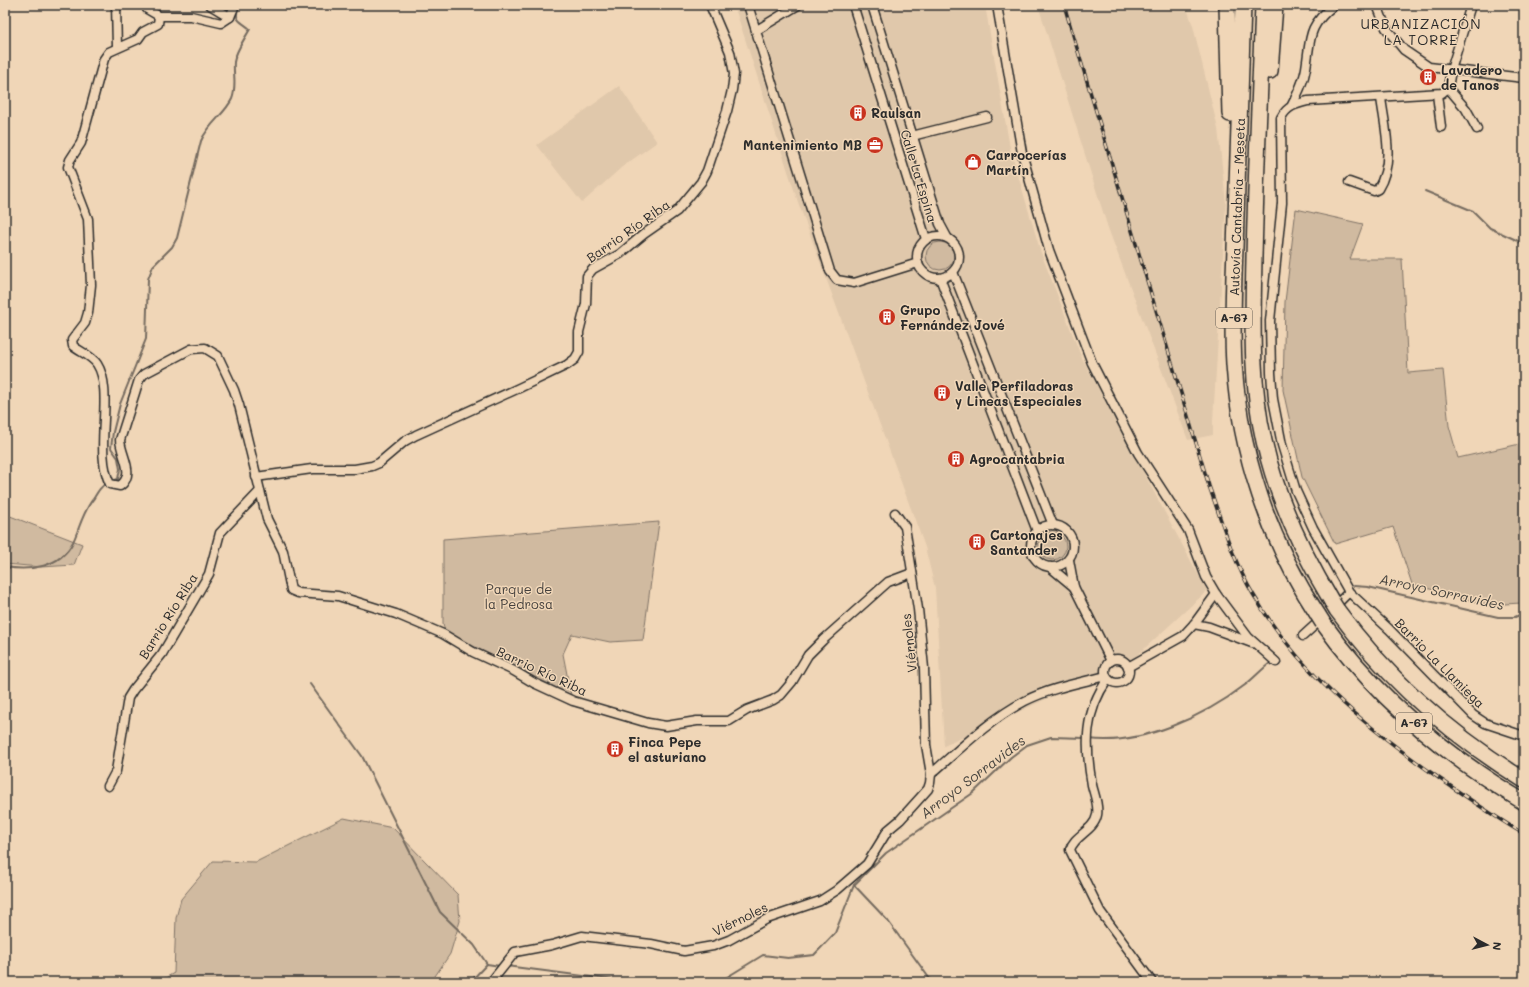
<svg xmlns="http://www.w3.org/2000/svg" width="1529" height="987" viewBox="0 0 1529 987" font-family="Mali,sans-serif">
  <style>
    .built { fill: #e0c8ab }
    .green { fill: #d0baa0; stroke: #7e7266 }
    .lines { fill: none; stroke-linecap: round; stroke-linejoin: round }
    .stream { stroke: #746b5f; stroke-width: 2 }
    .street-casing { stroke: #2b2b2b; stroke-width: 11 }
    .highway-casing { stroke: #2b2b2b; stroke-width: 18 }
    .street { stroke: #f0d6b7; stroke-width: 8 }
    .highway { stroke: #f0d6b7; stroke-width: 15 }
    .rail-casing { stroke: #2b2b2b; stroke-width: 3.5 }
    .rail { stroke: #f0d6b7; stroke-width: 2; stroke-dasharray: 6; stroke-linecap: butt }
    .highway-bridge-casing { stroke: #2b2b2b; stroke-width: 18; stroke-linecap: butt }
    .highway-bridge { stroke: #f0d6b7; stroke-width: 15 }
    .labels { text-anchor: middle; stroke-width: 3; stroke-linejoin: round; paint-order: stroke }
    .shield { fill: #f0d6b7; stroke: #665e55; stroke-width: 1 }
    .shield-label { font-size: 12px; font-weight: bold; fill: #2b2b2b }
    .poi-label { font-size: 13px; font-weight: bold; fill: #2b2b2b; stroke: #f0d6b7; text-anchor: start }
    .street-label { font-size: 13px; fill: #2b2b2b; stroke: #f0d6b7 }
    .park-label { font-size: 13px; fill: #44403d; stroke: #f0d6b7 }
    .neighbourhood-label { font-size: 14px; letter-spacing: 1px; fill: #2b2b2b; stroke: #f0d6b7 }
    .water-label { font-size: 14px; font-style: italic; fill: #494640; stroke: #f0d6b7 }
  </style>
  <rect width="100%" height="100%" fill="#f0d6b7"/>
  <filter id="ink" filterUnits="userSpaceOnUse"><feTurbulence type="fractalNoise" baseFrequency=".025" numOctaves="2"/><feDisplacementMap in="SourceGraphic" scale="8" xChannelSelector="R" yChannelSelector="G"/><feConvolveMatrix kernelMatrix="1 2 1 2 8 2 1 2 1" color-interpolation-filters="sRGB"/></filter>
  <g filter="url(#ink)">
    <!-- built -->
    <g class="built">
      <path d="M734,5h251l25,143 31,105 40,103 126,235 -74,68 -189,87 -9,-158 -10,-41 -127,-345z"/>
      <path d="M1038,5h148l7,21 25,103 8,74 -13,218v14l-25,5 -80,-212z"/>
      <path d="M619,86l38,56 -35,25 -40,36 -45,-58z"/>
    </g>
    <!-- green -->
    <g class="green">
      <path d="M1296,209l67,15 -13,35h52l6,114 35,-3 6,56 9,32 66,-15v153l-3,7 -33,2 -76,-21 -19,-57 -58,17 -33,-67 -19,-87 2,-88z"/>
      <circle cx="940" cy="256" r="14"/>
      <path d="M5,514l77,30 -8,21 -33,2 -36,-3z"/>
      <path d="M659,522l-16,118 -33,2 -38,-8 -9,20 8,41 -126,-63 -2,-9v-84z"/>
      <circle cx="1052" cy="546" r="14"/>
      <path d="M344,818l49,10 65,67 2,26 -10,33 -19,28h-273l16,-9 2,-55 5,-19 32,-38 43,1z"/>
    </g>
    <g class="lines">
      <!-- stream -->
      <g class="stream">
        <path d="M1425,191l48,20 17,17 24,11 6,3 4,7"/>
        <path d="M112,481l6,-2 2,-10 -2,-11 -7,-10 2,-16 7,-28 26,-65 2,-60 5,-13 19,-19 5,-9 24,-97c7,-17 24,-27 31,-42 5,-12 1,-25 2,-37 2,-12 10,-22 16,-33 -12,-10 -15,-7 -12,-23"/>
        <path d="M5,567c25,4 55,1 68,-25 7,-15 10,-31 21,-44 4,-7 7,-12 14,-16"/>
        <path d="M1354,586l14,1 130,30h17l9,-4"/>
        <path d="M310,684l52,72 78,156 34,33 13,19"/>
        <path d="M1089,739c52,7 116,-23 156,-54 9,-7 16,-15 25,-22"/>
        <path d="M854,885l34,36 44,61"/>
        <path d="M487,964l13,2"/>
        <path d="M506,966l124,16"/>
        <path d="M470,982l17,-18"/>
        <path d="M714,982h5l44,-27 25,3 26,-3 21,-22 19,-48 32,-32 87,-60 38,-36 16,-12 24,-8 34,1"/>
      </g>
      <!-- street casing -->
      <g class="street-casing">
        <g id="street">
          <path d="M116,5l1,42"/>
          <path d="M146,5l1,4 12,7h32l30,7 9,-6 5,-12"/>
          <path d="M210,5l20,12"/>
          <path d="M748,5l82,266 7,9 17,3 64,-20"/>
          <path d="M853,5l73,234"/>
          <path d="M872,5l68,219 7,13"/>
          <path d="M997,5l25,148 27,97 43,113 46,90 50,77 18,47 10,17 32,43 28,25"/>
          <path d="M1377,5l9,23 18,22 25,17 95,11"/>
          <path d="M1471,5l-20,65 -3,18 -6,5 -134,8c-12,3 -21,5 -27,17l1,85 -12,118 1,52 2,26 9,46 14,46 17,37 36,64 40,37 84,86 12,8 39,13"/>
          <path d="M159,16l-1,8 -15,8 -5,7 -29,13 -5,7 -23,84 -11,17 -2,7 20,52 3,66 -3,28 -3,10 -13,17 1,6c7,6 18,9 24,18 18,28 -4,86 13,120l10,2c16,-12 1,-30 0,-46l19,-60 5,-6 47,-25 14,-1 13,8 16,34 5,15 28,114 16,32 8,39 7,3 40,3 58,18 47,20 30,18 41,19 20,12 39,18 75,22 18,3 31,-5h32l18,-11 26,-10 8,-5 11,-13 16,-27 15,-15 65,-58 24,-9"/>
          <path d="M757,30l41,-25"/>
          <path d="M1448,88l18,21 11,20"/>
          <path d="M1437,94l4,33"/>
          <path d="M1292,105c6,-12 12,-24 14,-37 5,-31 1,-41 28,-63"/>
          <path d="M912,136l75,-19"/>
          <path d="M1349,182l25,9 4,-2c17,-28 7,-60 3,-91"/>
          <circle cx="938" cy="257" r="21"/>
          <path d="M953,272l100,253"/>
          <path d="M940,278l97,253"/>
          <path d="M256,477l56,-8h43l17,-3 7,-3 26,-22 11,-6 103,-47 48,-23 8,-6 4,-7v-20l7,-28 1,-28 6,-7 27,-15 24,-20 33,-23 24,-29 6,-11 20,-60 5,-21 2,-16 -4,-22 -20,-47"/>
          <circle cx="1052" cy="546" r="21"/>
          <path d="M1069,560l5,27 37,74"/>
          <path d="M1050,567l24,20"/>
          <path d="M1340,601l9,-9"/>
          <path d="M1194,624l15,3 43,16"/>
          <path d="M1303,636l12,-11"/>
          <circle cx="1117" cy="671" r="12"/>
          <path d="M1128,667l55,-31 11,-12 22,-30"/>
          <path d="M1108,679c-24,33 -23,67 -16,106 2,9 7,20 5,30 -3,16 -23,20 -27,35l30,61 52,71"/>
          <path d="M931,774c30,-26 58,-54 94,-73 25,-13 54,-18 81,-25"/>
          <path d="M108,786l8,-15 12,-73 5,-8 29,-36 47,-80 11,-41 40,-42"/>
          <path d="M491,982l24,-30 37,-7 30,-9 69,8 33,7 29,-5 16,-6 38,-21 53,-18 17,-11 30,-26 21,-34 12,-10 28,-31 2,-6 1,-9 -5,-29 -2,-77 -6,-59 -13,-82 -10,-14"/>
        </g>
      </g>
      <!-- highway casing -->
      <g class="highway-casing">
        <g id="highway">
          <path d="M1227,5l3,109"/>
          <path d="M1243,5c-2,70 -5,141 -7,211 -1,49 -5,99 -2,148 6,90 35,176 84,251"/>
          <path d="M1263,5c-3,84 -7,168 -9,252 -1,62 -4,123 10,184 13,58 38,111 68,161"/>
          <path d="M1270,71l5,-66"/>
          <path d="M1337,610c50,69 114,125 187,170"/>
          <path d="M1323,623c53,74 123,133 201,179"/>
        </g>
      </g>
      <!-- street -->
      <use href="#street" class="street"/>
      <!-- highway -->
      <use href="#highway" class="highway"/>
      <!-- rail casing -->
      <g class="rail-casing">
        <path id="rail" d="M1064,5l145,481c13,36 24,75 44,108 44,76 112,132 183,182 29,20 57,40 88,58"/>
      </g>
      <!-- rail -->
      <use href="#rail" class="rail"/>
      <!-- highway-bridge casing -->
      <g class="highway-bridge-casing">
        <g id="highway-bridge">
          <path d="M1332,602l5,8"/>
          <path d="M1318,615l5,8"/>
        </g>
      </g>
      <!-- highway-bridge -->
      <use href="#highway-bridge" class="highway-bridge"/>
    </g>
  </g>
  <!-- icons -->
  <defs>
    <g id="building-disc" transform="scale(0.9)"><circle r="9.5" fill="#c8321e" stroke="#f0d6b7"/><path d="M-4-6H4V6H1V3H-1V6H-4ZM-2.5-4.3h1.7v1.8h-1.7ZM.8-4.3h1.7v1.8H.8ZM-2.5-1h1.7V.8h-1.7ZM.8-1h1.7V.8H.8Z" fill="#fff"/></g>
    <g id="office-disc" transform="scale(0.9)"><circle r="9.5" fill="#c8321e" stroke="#f0d6b7"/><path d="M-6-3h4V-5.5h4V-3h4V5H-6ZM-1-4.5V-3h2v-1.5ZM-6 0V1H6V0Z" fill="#fff"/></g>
    <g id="shop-disc" transform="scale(0.9)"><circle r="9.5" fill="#c8321e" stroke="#f0d6b7"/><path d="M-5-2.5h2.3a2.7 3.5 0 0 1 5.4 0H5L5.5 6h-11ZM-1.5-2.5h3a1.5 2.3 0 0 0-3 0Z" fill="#fff"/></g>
  </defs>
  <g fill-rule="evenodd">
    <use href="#building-disc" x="1428" y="77"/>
    <use href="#building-disc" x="858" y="113"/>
    <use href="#office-disc" x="875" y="145"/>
    <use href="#shop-disc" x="973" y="162"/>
    <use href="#building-disc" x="887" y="317"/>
    <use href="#building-disc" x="942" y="393"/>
    <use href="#building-disc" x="956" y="459"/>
    <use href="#building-disc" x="977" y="542"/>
    <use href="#building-disc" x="615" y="749"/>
  </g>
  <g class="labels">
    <!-- shield labels -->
    <g class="shield">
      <rect x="1216" y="308" width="36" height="20" rx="3"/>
      <rect x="1396" y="713" width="36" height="20" rx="3"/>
    </g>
    <g class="shield-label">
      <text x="1234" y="322">A-67</text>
      <text x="1414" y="727">A-67</text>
    </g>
    <!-- poi labels -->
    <g class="poi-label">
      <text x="1441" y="75">Lavadero<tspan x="1441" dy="15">de Tanos</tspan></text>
      <text x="871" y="118">Raulsan</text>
      <text x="862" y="150" text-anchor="end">Mantenimiento MB</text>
      <text x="986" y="160">Carrocerías<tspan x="986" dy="15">Martín</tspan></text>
      <text x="900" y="315">Grupo<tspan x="900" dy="15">Fernández Jové</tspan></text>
      <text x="955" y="391">Valle Perfiladoras<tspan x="955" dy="15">y Lineas Especiales</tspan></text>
      <text x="969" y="464">Agrocantabria</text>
      <text x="990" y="540">Cartonajes<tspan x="990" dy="15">Santander</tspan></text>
      <text x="628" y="747">Finca Pepe<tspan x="628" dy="15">el asturiano</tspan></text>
    </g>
    <!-- street labels -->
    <g class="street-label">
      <text transform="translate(919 176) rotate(73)" y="5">Calle La Espina</text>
      <text transform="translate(1237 207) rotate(-88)" y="5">Autovía Cantabria - Meseta</text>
      <text transform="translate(628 231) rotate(-35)" y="5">Barrio Río Riba</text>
      <text transform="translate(168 616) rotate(-58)" y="5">Barrio Río Riba</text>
      <text transform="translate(909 643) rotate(-96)" y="5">Viérnoles</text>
      <text transform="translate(1440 663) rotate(45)" y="5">Barrio La Llamiega</text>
      <text transform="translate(542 671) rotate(25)" y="5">Barrio Río Riba</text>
      <text transform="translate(740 919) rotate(-26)" y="5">Viérnoles</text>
    </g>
    <!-- park labels -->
    <g class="park-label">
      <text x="519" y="594">Parque de<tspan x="519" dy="15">la Pedrosa</tspan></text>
    </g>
    <!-- neighbourhood labels -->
    <g class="neighbourhood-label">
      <text x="1421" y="29">URBANIZACIÓN<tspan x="1421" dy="16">LA TORRE</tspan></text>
    </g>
    <!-- water labels -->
    <g class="water-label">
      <text transform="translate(1442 592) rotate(12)" y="5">Arroyo Sorravides</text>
      <text transform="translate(973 777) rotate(-37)" y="5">Arroyo Sorravides</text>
    </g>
  </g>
  <!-- margin -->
  <rect width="1529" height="987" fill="none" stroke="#f0d6b7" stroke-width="20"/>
  <rect x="10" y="10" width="1509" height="967" fill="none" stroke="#2b2b2b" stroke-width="1.5" filter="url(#ink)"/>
  <!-- north arrow -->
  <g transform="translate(1487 945) rotate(97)" stroke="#f0d6b7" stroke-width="3" paint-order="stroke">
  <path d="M0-3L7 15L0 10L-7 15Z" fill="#2b2b2b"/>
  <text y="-6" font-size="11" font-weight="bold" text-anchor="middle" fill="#2b2b2b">N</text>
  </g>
</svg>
